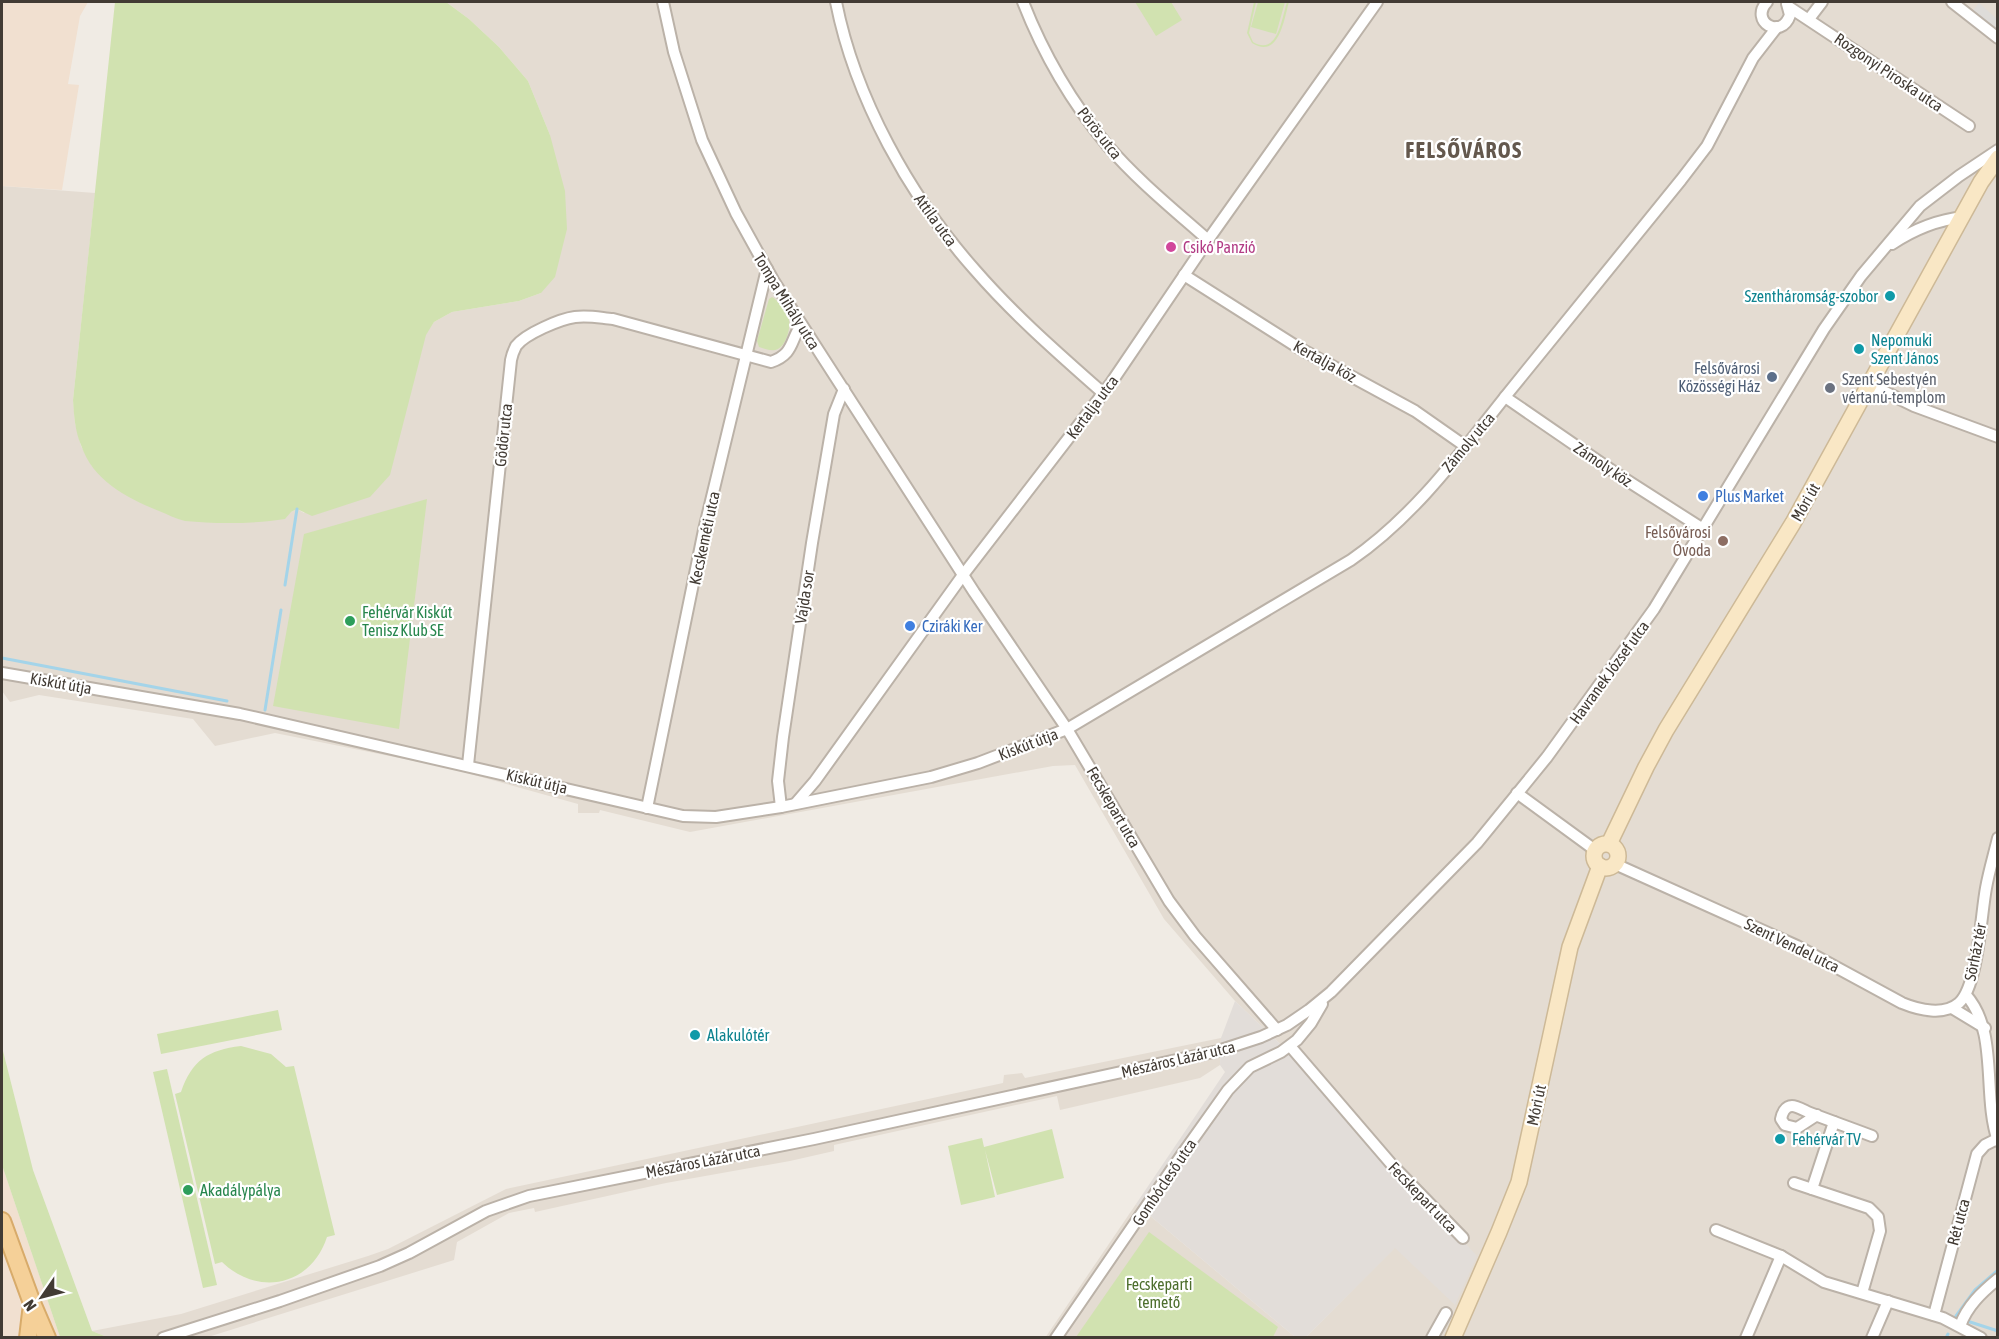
<svg xmlns="http://www.w3.org/2000/svg" width="1999" height="1339" viewBox="0 0 1999 1339" font-family="'Asap Condensed',sans-serif">
  <style>
    .residential { fill: #e4dcd2 }
    .commercial { fill: #f1e0d0 }
    .industrial { fill: #e2ddd9 }
    .green { fill: #d1e2b0 }
    .parking { fill: #dedcd9 }
    .lines { fill: none; stroke-linecap: round; stroke-linejoin: round }
    .stream { stroke: #a4d4e9; stroke-width: 3 }
    .minor-casing { stroke: #bbb2a8; stroke-width: 14 }
    .secondary-casing { stroke: #cdb997; stroke-width: 18 }
    .primary-casing { stroke: #d8ab6a; stroke-width: 20 }
    .minor { stroke: #fff; stroke-width: 10 }
    .secondary { stroke: #f9e7c5; stroke-width: 15 }
    .primary { stroke: #f5d098; stroke-width: 16 }
    .hotel-dot { fill: #d1479c; stroke: #fff; stroke-width: 2 }
    .culture-dot { fill: #0f9aa8; stroke: #fff; stroke-width: 2 }
    .service-dot { fill: #5c6f8a; stroke: #fff; stroke-width: 2 }
    .worship-dot { fill: #6b7280; stroke: #fff; stroke-width: 2 }
    .shop-dot { fill: #3f7fe0; stroke: #fff; stroke-width: 2 }
    .education-dot { fill: #8d6e63; stroke: #fff; stroke-width: 2 }
    .leisure-dot { fill: #2e9e5b; stroke: #fff; stroke-width: 2 }
    .labels { text-anchor: middle; stroke-width: 4.5; stroke-linejoin: round; paint-order: stroke }
    .street-label { font-size: 16px; fill: #423b34; stroke: #fff }
    .hotel-label { font-size: 16px; fill: #b23c85; stroke: #fff; text-anchor: start }
    .culture-label { font-size: 16px; fill: #0d838f; stroke: #fff; text-anchor: start }
    .service-label { font-size: 16px; fill: #4e5e75; stroke: #fff; text-anchor: end }
    .worship-label { font-size: 16px; fill: #5b616d; stroke: #fff; text-anchor: start }
    .shop-label { font-size: 16px; fill: #366cbe; stroke: #fff; text-anchor: start }
    .education-label { font-size: 16px; fill: #785e54; stroke: #fff; text-anchor: end }
    .leisure-label { font-size: 16px; fill: #27864d; stroke: #fff; text-anchor: start }
    .park-label { font-size: 16px; fill: #4d6e2d; stroke: #fff }
    .district-label { font-size: 22px; font-weight: bold; letter-spacing: 1.5px; fill: #64584d; stroke: #fff }
  </style>
  <rect width="100%" height="100%" fill="#f0ebe4"/>
  <!-- residential -->
  <g class="residential">
    <path d="M446,2h1551v1335h-691l89,-90 -104,-193 -56,-53 -71,-82 -89,-154 -22,1 -363,66 -90,-22 -1,3h-21v-9l-129,-36 -174,-35 -60,13 -22,-27 -154,-24 -29,7 -8,-11v-505l93,7 -22,207 2,23 6,23 11,20 199,46 6,-3 7,4 130,-191 18,-10 67,-11 22,-8 9,-158 -22,-54 -29,-34 -30,-28z"/>
    <path d="M1221,1038l-1,27 -20,13 -140,32 -3,-14 -223,49v6l-44,10 -124,22 -131,29 -1,-4 -25,5 -52,29 -3,18 -246,77h-101l-15,-6 89,-17 187,-58 20,-7 118,-60 497,-106 1,-8 18,-2 3,5z"/>
    <path d="M1136,1204l159,133 -250,1z"/>
  </g>
  <!-- commercial -->
  <g class="commercial">
    <path d="M2,2h86l-8,14 -12,68 11,1 -17,105 -60,-4z"/>
    <path d="M2,1165l58,172h-58z"/>
  </g>
  <!-- industrial -->
  <path class="industrial" d="M1235,1001l56,53 186,202 -22,49 -60,-57 -89,89h-11l-159,-133 89,-132 -5,-7 1,-27z"/>
  <!-- green -->
  <g class="green">
    <path d="M115,2h331l23,17 30,28 29,34 22,54 15,56 2,38 -12,48 -14,16 -22,8 -67,11 -18,10 -8,13 -36,140 -20,22 -58,19 -15,-7 -6,3 -6,7c-30,5 -70,5 -100,2 -9,-2 -18,-7 -26,-10 -32,-13 -66,-30 -78,-66 -6,-14 -7,-29 -8,-45z"/>
    <path d="M1135,2h36l11,18 -26,16z"/>
    <path d="M1254,2h2l-7,31 4,9c25,15 29,-25 34,-40h2c-5,17 -10,58 -37,41l-5,-10z"/>
    <path d="M1258,2h27l-9,32 -25,-7z"/>
    <path d="M772,297c6,3 15,15 17,22 2,9 -3,26 -11,30 -6,3 -13,0 -19,-2l-2,-6 12,-42z"/>
    <path d="M427,499l-28,230 -126,-23 31,-172z"/>
    <path d="M278,1010l4,20 -121,24 -4,-20z"/>
    <path d="M241,1046l30,8 15,13 8,-1 41,169 -8,2c-16,49 -69,60 -105,25l-7,2 -40,-170 6,-2c11,-32 27,-42 60,-46z"/>
    <path d="M2,1047l31,123 59,161 15,6h-47l-58,-172z"/>
    <path d="M167,1069l50,216 -14,3 -50,-216z"/>
    <path d="M1052,1129l12,49 -67,17 -12,-45 10,47 -34,8 -13,-59 34,-8 2,9z"/>
    <path d="M1149,1232l129,95 -5,10h-197z"/>
  </g>
  <!-- parking -->
  <path class="parking" d="M1979,3l18,16v19l-28,-23z"/>
  <g class="lines">
    <!-- stream -->
    <g class="stream">
      <path d="M285,585l12,-76"/>
      <path d="M2,658l225,43"/>
      <path d="M265,710l16,-100"/>
      <path d="M1956,1316l19,-26 23,-20"/>
      <path d="M1967,1321l31,10"/>
      <path d="M1946,1338l2,-4"/>
    </g>
    <!-- minor casing -->
    <g class="minor-casing">
      <g id="minor">
        <path d="M663,2l11,50 28,88 34,73 37,67 201,312 93,137 102,172 26,35 82,94"/>
        <path d="M836,2c19,96 74,195 139,268 39,45 84,84 128,123"/>
        <path d="M1023,2c20,51 49,101 84,143 30,35 67,65 101,95"/>
        <path d="M1767,2c-18,19 14,39 23,13l-3,-11"/>
        <path d="M1952,2l46,36"/>
        <path d="M1789,7l180,119"/>
        <path d="M1809,19l13,-17"/>
        <path d="M1892,244c21,-14 45,-24 71,-27"/>
        <path d="M1184,275l115,73 116,63 50,35"/>
        <path d="M1871,385l43,21 84,31"/>
        <path d="M1505,397l112,77 86,55"/>
        <path d="M2,673l238,41 443,102 33,1 65,-10 150,-30 47,-14 89,-34 284,-169c64,-44 110,-108 158,-168 57,-71 115,-141 172,-212l26,-34 46,-88 24,-31"/>
        <path d="M468,765l43,-405c1,-5 3,-10 5,-14 9,-12 44,-27 59,-29 13,-2 26,1 38,2l158,43c23,-8 19,-21 30,-37"/>
        <path d="M1517,793l78,57"/>
        <path d="M796,803l19,-22 148,-206 148,-192 97,-143 169,-238"/>
        <path d="M781,807l-3,-26 5,-44 29,-194 22,-129 10,-25"/>
        <path d="M647,808l57,-278 63,-261"/>
        <path d="M1615,864l182,82 105,57c17,7 42,13 57,0 19,-17 22,-89 27,-115 3,-17 8,-33 12,-50"/>
        <path d="M1966,995c33,37 16,100 32,146"/>
        <path d="M1952,1008l33,20"/>
        <path d="M1290,1046l103,120 70,72"/>
        <path d="M1817,1115l-20,13 -12,-3 -4,-6c1,-5 4,-13 11,-13 5,0 13,5 18,7 21,8 41,15 62,23"/>
        <path d="M1794,1183l75,25 9,9 2,14 -18,62"/>
        <path d="M1812,1189l22,-67"/>
        <path d="M1716,1230l65,26 43,26 119,36 38,20"/>
        <path d="M1934,1315l43,-161 8,-9 12,-6"/>
        <path d="M1960,1326c7,-20 22,-34 38,-47"/>
        <path d="M163,1338l117,-37 100,-35 29,-13 77,-42 43,-15 285,-57 404,-88 43,-14 26,-12 22,-15 22,-18 146,-149 70,-86 107,-148 170,-280 37,-53 59,-70 39,-30 39,-26"/>
        <path d="M1056,1338l125,-182 47,-66 22,-23 31,-15 16,-12 14,-17 11,-19"/>
        <path d="M1432,1338l14,-25"/>
        <path d="M1746,1338l35,-82"/>
        <path d="M1872,1338l16,-37"/>
      </g>
    </g>
    <!-- secondary casing -->
    <g class="secondary-casing">
      <g id="secondary">
        <path d="M1609,844l37,-77 20,-37 127,-207 188,-341 17,-24"/>
        <circle cx="1606" cy="856" r="12"/>
        <path d="M1453,1338l46,-106 20,-50 51,-235 30,-81"/>
      </g>
    </g>
    <!-- primary casing -->
    <g class="primary-casing">
      <g id="primary">
        <path d="M2,1221l30,82 15,35"/>
        <path d="M28,1338l4,-34"/>
      </g>
    </g>
    <!-- minor -->
    <use href="#minor" class="minor"/>
    <!-- secondary -->
    <use href="#secondary" class="secondary"/>
    <!-- primary -->
    <use href="#primary" class="primary"/>
  </g>
  <!-- markers -->
  <circle class="hotel-dot" cx="1171" cy="247" r="6"/>
  <g class="culture-dot">
    <circle cx="1890" cy="296" r="6"/>
    <circle cx="1859" cy="349" r="6"/>
    <circle cx="695" cy="1035" r="6"/>
    <circle cx="1780" cy="1139" r="6"/>
  </g>
  <circle class="service-dot" cx="1772" cy="377" r="6"/>
  <circle class="worship-dot" cx="1830" cy="388" r="6"/>
  <g class="shop-dot">
    <circle cx="1703" cy="496" r="6"/>
    <circle cx="910" cy="626" r="6"/>
  </g>
  <circle class="education-dot" cx="1723" cy="541" r="6"/>
  <g class="leisure-dot">
    <circle cx="350" cy="621" r="6"/>
    <circle cx="188" cy="1190" r="6"/>
  </g>
  <g class="labels">
    <!-- street labels -->
    <g class="street-label">
      <text transform="translate(1889 72) rotate(34)" y="6">Rozgonyi Piroska utca</text>
      <text transform="translate(1100 133) rotate(52)" y="6">Pörös utca</text>
      <text transform="translate(936 220) rotate(54)" y="6">Attila utca</text>
      <text transform="translate(787 301) rotate(58)" y="6">Tompa Mihály utca</text>
      <text transform="translate(1325 361) rotate(29)" y="6">Kertalja köz</text>
      <text transform="translate(1092 407) rotate(-53)" y="6">Kertalja utca</text>
      <text transform="translate(503 435) rotate(-84)" y="6">Gödör utca</text>
      <text transform="translate(1468 442) rotate(-50)" y="6">Zámoly utca</text>
      <text transform="translate(1603 464) rotate(34)" y="6">Zámoly köz</text>
      <text transform="translate(1805 502) rotate(-60)" y="6">Móri út</text>
      <text transform="translate(704 538) rotate(-78)" y="6">Kecskeméti utca</text>
      <text transform="translate(804 597) rotate(-81)" y="6">Vajda sor</text>
      <text transform="translate(1609 672) rotate(-54)" y="6">Havranek József utca</text>
      <text transform="translate(61 683) rotate(10)" y="6">Kiskút útja</text>
      <text transform="translate(1028 744) rotate(-21)" y="6">Kiskút útja</text>
      <text transform="translate(537 781) rotate(13)" y="6">Kiskút útja</text>
      <text transform="translate(1114 807) rotate(60)" y="6">Fecskepart utca</text>
      <text transform="translate(1792 945) rotate(26)" y="6">Szent Vendel utca</text>
      <text transform="translate(1975 952) rotate(-79)" y="6">Sörház tér</text>
      <text transform="translate(1178 1059) rotate(-13)" y="6">Mészáros Lázár utca</text>
      <text transform="translate(1536 1105) rotate(-78)" y="6">Móri út</text>
      <text transform="translate(703 1161) rotate(-11)" y="6">Mészáros Lázár utca</text>
      <text transform="translate(1164 1182) rotate(-56)" y="6">Gombócleső utca</text>
      <text transform="translate(1423 1197) rotate(46)" y="6">Fecskepart utca</text>
      <text transform="translate(1958 1222) rotate(-75)" y="6">Rét utca</text>
    </g>
    <!-- hotel labels -->
    <g class="hotel-label">
      <text x="1183" y="253">Csikó Panzió</text>
    </g>
    <!-- culture labels -->
    <g class="culture-label">
      <text x="1878" y="302" text-anchor="end">Szentháromság-szobor</text>
      <text x="1871" y="346">Nepomuki<tspan x="1871" dy="18">Szent János</tspan></text>
      <text x="707" y="1041">Alakulótér</text>
      <text x="1792" y="1145">Fehérvár TV</text>
    </g>
    <!-- service labels -->
    <g class="service-label">
      <text x="1760" y="374">Felsővárosi<tspan x="1760" dy="18">Közösségi Ház</tspan></text>
    </g>
    <!-- worship labels -->
    <g class="worship-label">
      <text x="1842" y="385">Szent Sebestyén<tspan x="1842" dy="18">vértanú-templom</tspan></text>
    </g>
    <!-- shop labels -->
    <g class="shop-label">
      <text x="1715" y="502">Plus Market</text>
      <text x="922" y="632">Cziráki Ker</text>
    </g>
    <!-- education labels -->
    <g class="education-label">
      <text x="1711" y="538">Felsővárosi<tspan x="1711" dy="18">Óvoda</tspan></text>
    </g>
    <!-- leisure labels -->
    <g class="leisure-label">
      <text x="362" y="618">Fehérvár Kiskút<tspan x="362" dy="18">Tenisz Klub SE</tspan></text>
      <text x="200" y="1196">Akadálypálya</text>
    </g>
    <!-- park labels -->
    <g class="park-label">
      <text x="1159" y="1290">Fecskeparti<tspan x="1159" dy="18">temető</tspan></text>
    </g>
    <!-- district labels -->
    <g class="district-label">
      <text x="1464" y="158">FELSŐVÁROS</text>
    </g>
  </g>
  <!-- border -->
  <rect width="1999" height="1339" fill="none" stroke="#423b34" stroke-width="6"/>
  <!-- north arrow -->
  <g transform="translate(42 1297) rotate(235)" stroke="#ffffff" stroke-width="4.5" paint-order="stroke">
  <path d="M0-4.5L10 22L0 15L-10 22Z" fill="#423b34"/>
  <text y="-9" font-size="16" font-weight="bold" text-anchor="middle" fill="#423b34">N</text>
  </g>
</svg>
